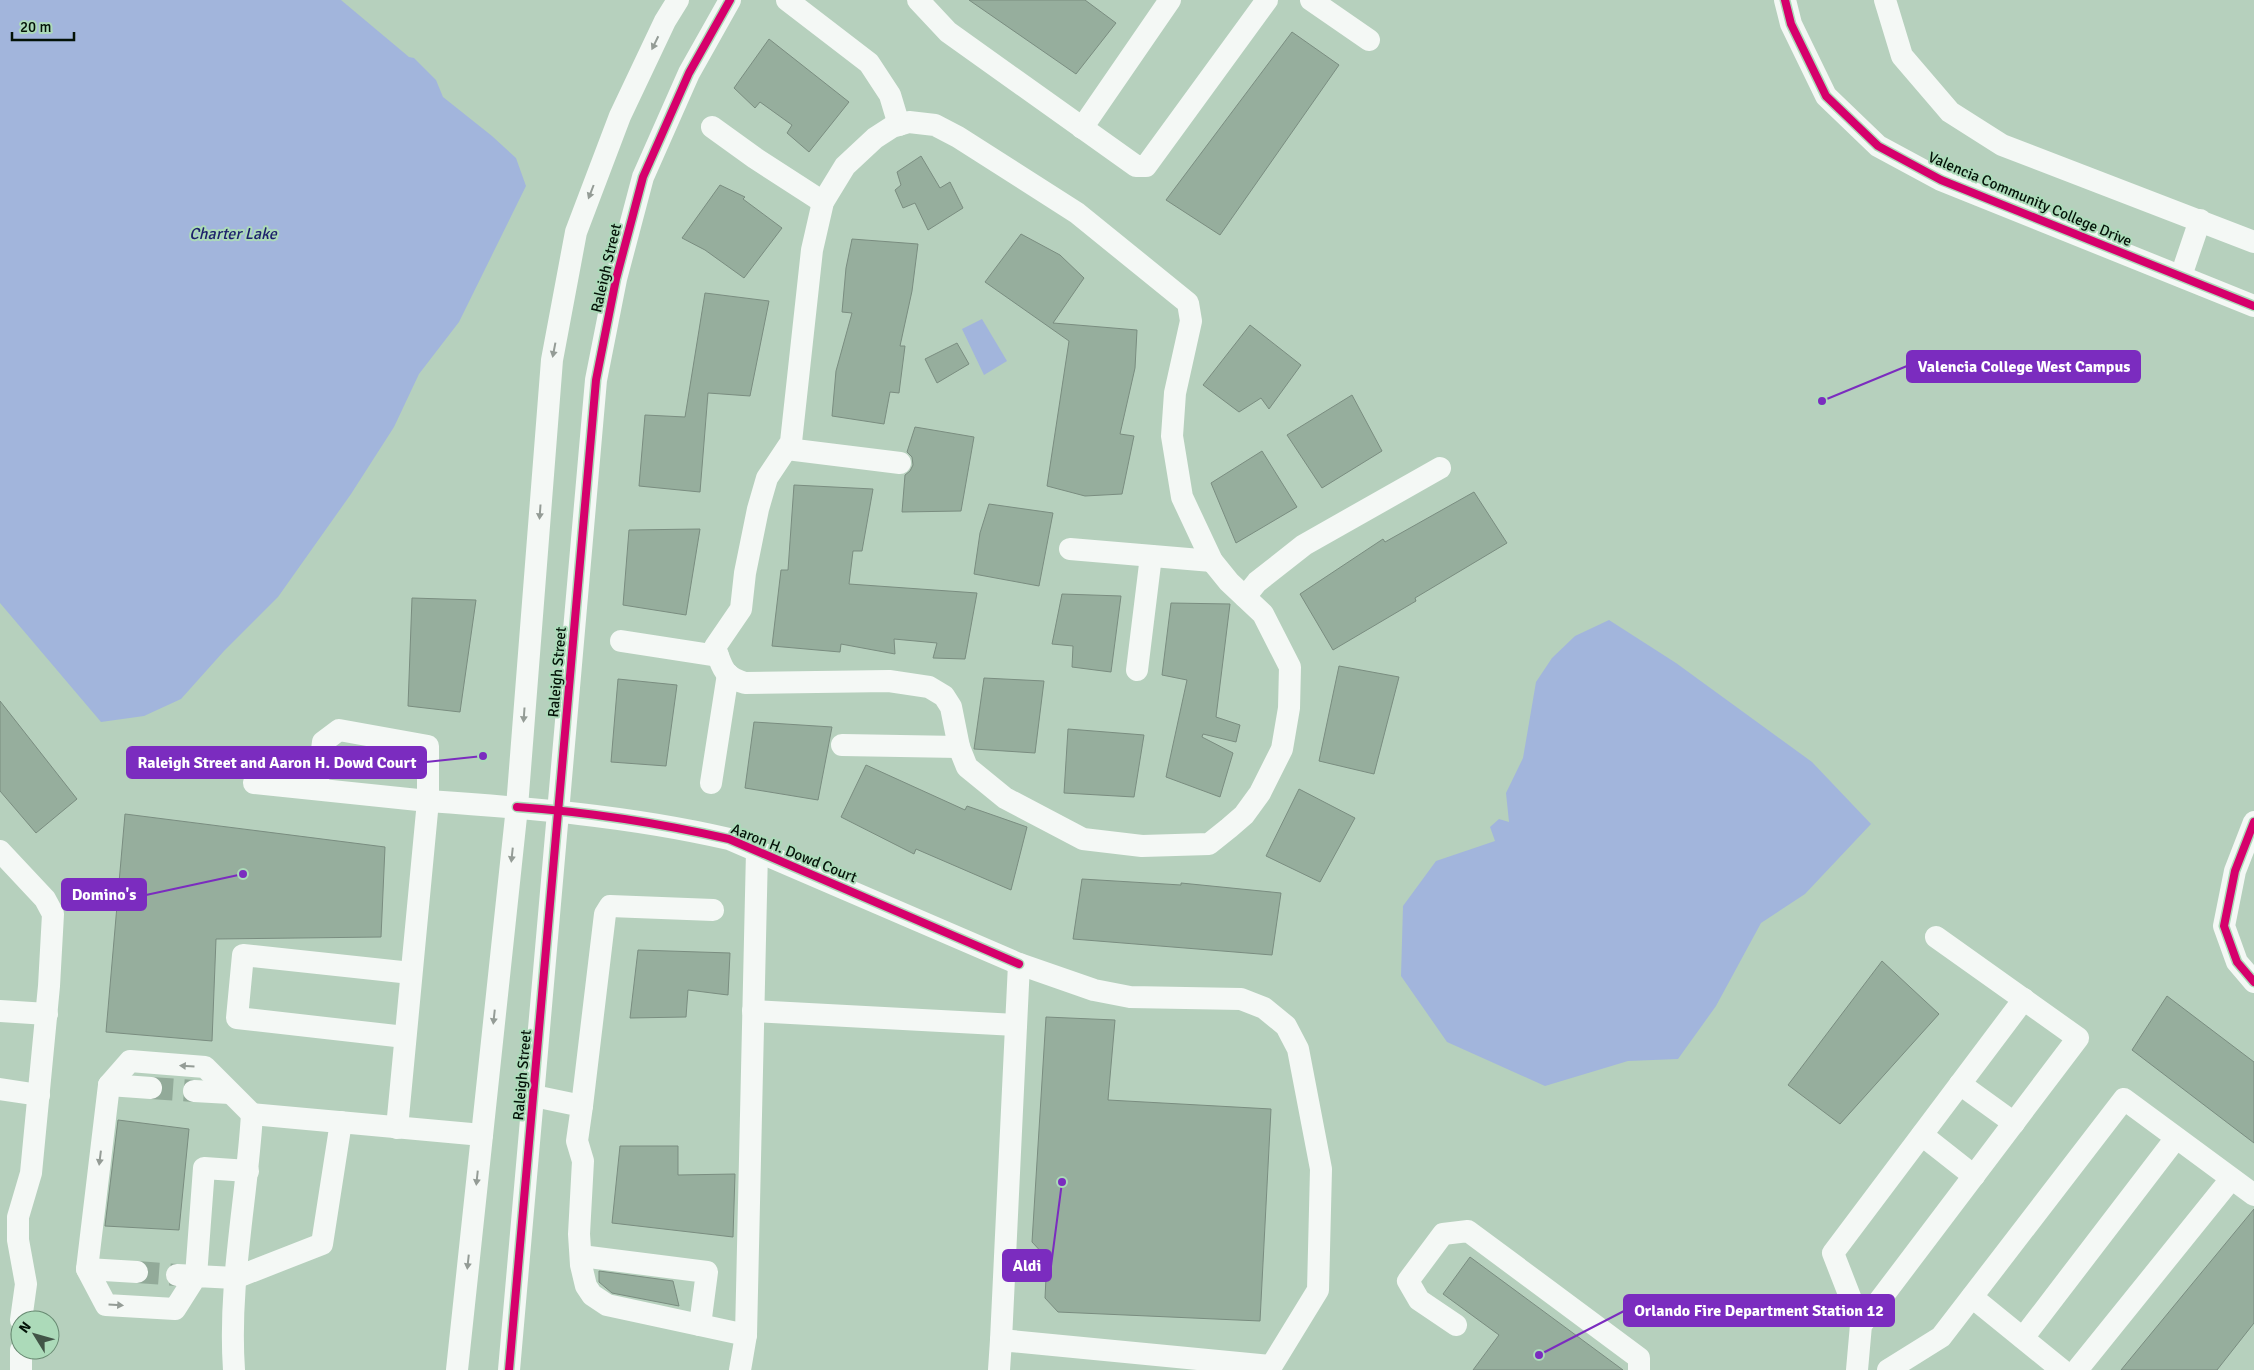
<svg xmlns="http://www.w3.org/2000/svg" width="2254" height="1370" viewBox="0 0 2254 1370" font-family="Signika,sans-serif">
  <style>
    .water { fill: #a2b5dc }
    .building { fill: #96ae9d; stroke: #7a8d80 }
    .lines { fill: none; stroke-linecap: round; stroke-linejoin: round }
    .minor-tunnel { stroke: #92aa99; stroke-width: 22; stroke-dasharray: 22 11; stroke-linecap: butt }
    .minor { stroke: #f4f8f5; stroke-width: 22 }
    .cycleway-casing { stroke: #acdab9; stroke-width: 11 }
    .cycleway { stroke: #d6006c; stroke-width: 8 }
    .oneway { fill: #949c96 }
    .labels { text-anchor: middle; stroke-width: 4; stroke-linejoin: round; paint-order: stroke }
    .street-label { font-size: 15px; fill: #031207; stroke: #acdab9 }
    .water-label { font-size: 16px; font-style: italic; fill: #1d216b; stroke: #acdab9 }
    .leader { fill: none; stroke: #7b2cbf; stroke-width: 2 }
    .callout-dot { fill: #7b2cbf; stroke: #acdab9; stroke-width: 2 }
    .callout { fill: #7b2cbf; stroke: #7b2cbf; stroke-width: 2 }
    .callout-label { font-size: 16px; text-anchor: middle; font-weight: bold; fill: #fff }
  </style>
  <rect width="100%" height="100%" fill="#b6d0bd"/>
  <!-- water -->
  <g class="water">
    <path d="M0,0h341l68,57 5,1 22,22 7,17 49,39 24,22 10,28 -67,136 -40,52 -25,53 -43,67 -73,103 -54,54 -43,48 -37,17 -43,6 -101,-119z"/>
    <path d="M982,319l25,42 -23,14 -22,-46z"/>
    <path d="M1609,620l67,43 136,99 59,62 -66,70 -44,29 -45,83 -38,53 -50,2 -83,25 -98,-44 -46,-66 2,-70 33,-45 59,-20 -5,-14 9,-8 10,3 -3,-29 17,-35 13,-76 16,-24 23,-22z"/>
  </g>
  <!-- building -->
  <g class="building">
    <path d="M969,0h116l31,23 -40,51z"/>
    <path d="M1292,32l47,33 -119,170 -54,-35z"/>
    <path d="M769,39l80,63 -40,50 -22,-19 5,-8 -32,-23 -5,6 -21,-20z"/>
    <path d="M921,156l19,32 10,-6 13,26 -35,22 -13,-27 -12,5 -8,-18 6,-5 -4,-13z"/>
    <path d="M720,185l25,12 -2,2 39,29 -38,50 -39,-28 -23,-12z"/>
    <path d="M1021,234l39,21 24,23 -31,45 84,7 -2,38 -15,66 14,2 -12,58 -37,2 -38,-10 22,-145 -84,-59z"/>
    <path d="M852,239l66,5 -6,47 -12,55h5l-6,47 -9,-1 -6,32 -52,-8 4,-45 16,-58 -10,-1 4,-44z"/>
    <path d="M705,293l64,8 -19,95 -42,-3 -8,99 -61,-6 6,-71 40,2z"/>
    <path d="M1250,325l51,40 -32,44 -8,-11 -22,14 -36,-27z"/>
    <path d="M957,343l12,21 -32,19 -12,-24z"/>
    <path d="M1352,395l30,56 -60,37 -35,-53z"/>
    <path d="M915,427l59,10 -13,74 -59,1 3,-37 5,-4 3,-6 -1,-8 -5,-5z"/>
    <path d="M1262,451l35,56 -61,36 -25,-60z"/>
    <path d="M794,485l79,4 -11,62h-9l-4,33 128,9 -12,66 -32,-1 4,-15 -43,-4 1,15 -54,-10 -1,8 -68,-6 9,-76h7z"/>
    <path d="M1474,492l33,51 -92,55 1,3 -83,49 -33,-56 83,-55 2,3z"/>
    <path d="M989,504l64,9 -14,73 -65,-12 6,-41z"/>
    <path d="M700,529l-14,86 -63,-10 6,-75z"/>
    <path d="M1062,594l59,2 -10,76 -39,-5 1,-21 -21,-2z"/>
    <path d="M412,598l64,2 -16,112 -52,-6z"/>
    <path d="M1171,603l59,1 -14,113 24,8 -4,17 -33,-8 -1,3 31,16 -13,44 -54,-20 21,-97 -25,-5z"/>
    <path d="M1339,666l60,11 -25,97 -55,-13z"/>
    <path d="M984,678l60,3 -9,72 -61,-4z"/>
    <path d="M618,679l59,6 -11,81 -55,-4z"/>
    <path d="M0,701l77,98 -41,34 -36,-42z"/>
    <path d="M754,722l78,5 -14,73 -73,-12z"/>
    <path d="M1068,729l76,6 -10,62 -70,-4z"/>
    <path d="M866,765l99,45 2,-4 60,21 -16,63 -95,-41 -2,5 -73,-37z"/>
    <path d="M1299,789l56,29 -35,64 -54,-26z"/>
    <path d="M125,814l260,33 -4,90 -165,2 -4,102 -106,-9z"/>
    <path d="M1082,879l99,6v-2l100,10 -9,62 -199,-16z"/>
    <path d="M638,950l92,3 -2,42 -40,-5 -2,27 -56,1z"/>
    <path d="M1882,961l57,53 -99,110 -52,-39z"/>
    <path d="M2167,996l87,66v81l-122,-93z"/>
    <path d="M1046,1017l69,3 -7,80 163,9 -11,212 -202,-9 -13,-14 2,-40 -15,-16z"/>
    <path d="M118,1120l71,9 -10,101 -74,-4z"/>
    <path d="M620,1146h58v29l57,-1 -2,63 -121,-14z"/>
    <path d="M2254,1209v114l-37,47h-96z"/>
    <path d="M1470,1257l153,113h-150l26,-35 -56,-41z"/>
    <path d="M599,1271l74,10 6,25 -67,-13 -13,-11z"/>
  </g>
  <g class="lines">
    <!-- minor-tunnel -->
    <g class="minor-tunnel">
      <path d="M151,1088l43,3"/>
      <path d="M137,1272l40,3"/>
    </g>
    <!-- minor -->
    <g class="minor">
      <path d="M787,0l82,63 21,32 9,30"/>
      <path d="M918,0l30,32 188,134h10l121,-166"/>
      <path d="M1311,0l58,40"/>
      <path d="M1785,0l6,24 35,72 52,50 63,34 313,126"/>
      <path d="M1885,0l17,56 48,56 52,33 252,97"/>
      <path d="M909,122l26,3 23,12 119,76 111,90 3,18 -16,72 -3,43 10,61 30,64 17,21 34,32 27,53 -1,41 -7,41 -22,44 -16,22 -15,13 -20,16 -67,2 -59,-7 -78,-41 -38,-31 -8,-20 -8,-40 -7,-11 -15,-9 -40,-6 -144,2c-21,-6 -23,-15 -30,-36l26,-38 4,-36 13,-64 9,-31 24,-36 21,-192 11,-48 22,-36 30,-28 17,-11z"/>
      <path d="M712,127l43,31 68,44"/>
      <path d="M1082,128l88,-128"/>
      <path d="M2181,276l19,-56"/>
      <path d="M787,449l113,14"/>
      <path d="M1070,549l142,12"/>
      <path d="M1245,597l12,-15 47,-37 136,-77"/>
      <path d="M621,641l97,15"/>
      <path d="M1137,670l14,-114"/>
      <path d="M842,745l117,2"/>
      <path d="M254,783l174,18v-55l-89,-16 -16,12 -6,47"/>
      <path d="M711,783l17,-109"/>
      <path d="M2254,822l-19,49 -11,55 13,36 17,20"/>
      <path d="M0,851l45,48 8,15 -4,72 -18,187 -13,44v23l8,44 -5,36"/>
      <path d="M0,1011l47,3"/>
      <path d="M753,1011l263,14"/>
      <path d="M405,1037l-168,-19 6,-63 168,18"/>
      <path d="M1960,1084l54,39"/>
      <path d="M109,1085l42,3"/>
      <path d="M0,1089l39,6"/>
      <path d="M194,1091l36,2"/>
      <path d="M534,1096l48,10 -5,35 6,20 -4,73 2,31 5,21 6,9 15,10 139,30"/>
      <path d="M582,1106l23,-192 5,-8 103,4"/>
      <path d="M252,1114l-47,-47 -75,-6 -21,24 -22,184 19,36 69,4 21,-33 39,2 87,-34 19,-122"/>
      <path d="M397,1128l31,-327c102,7 201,15 301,38l290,125 75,26 36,7 111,2 23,9 22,18 12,23 23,120 -3,121 -49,80"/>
      <path d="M1922,1135l52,41"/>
      <path d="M581,1256l126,16 -7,53"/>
      <path d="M87,1269l50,3"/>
      <path d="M177,1275l19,1 8,-108 44,3"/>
      <path d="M1972,1297l90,73"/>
      <path d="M1456,1325l-37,-25 -11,-19 35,-47 25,-3 171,127v12"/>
      <path d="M1861,1325l-28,-72 191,-254"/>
      <path d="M2023,1338l153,-200"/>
      <path d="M1001,1340l18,-376"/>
      <path d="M21,1370v-20"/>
      <path d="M234,1370c-6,-86 13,-171 18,-256l230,21"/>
      <path d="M457,1370l60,-563 35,-447 24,-128 44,-116 45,-95 13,-21"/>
      <path d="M509,1370l87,-990 20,-101 27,-102 46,-104 41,-73"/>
      <path d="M740,1370l6,-35 11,-484"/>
      <path d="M999,1370l2,-30 269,26"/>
      <path d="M1857,1370l4,-45 217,-287 -142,-101"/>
      <path d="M1888,1370l53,-33 183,-238 130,96"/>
      <path d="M2077,1370l154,-191"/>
    </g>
    <!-- cycleway casing -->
    <g class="cycleway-casing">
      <g id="cycleway">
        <path d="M1785,0l6,24 35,72 52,50 63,34 313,126"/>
        <path d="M517,807c71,5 142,16 212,32l290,125"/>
        <path d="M2254,822l-19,49 -11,55 13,36 17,20"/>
        <path d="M509,1370l87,-990 20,-101 27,-102 46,-104 41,-73"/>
      </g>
    </g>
    <!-- cycleway -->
    <use href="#cycleway" class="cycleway"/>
  </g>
  <!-- one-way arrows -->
  <defs><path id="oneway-solid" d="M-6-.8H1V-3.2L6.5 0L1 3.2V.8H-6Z" transform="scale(1.25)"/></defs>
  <g class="oneway">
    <use href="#oneway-solid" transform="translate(655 43) rotate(116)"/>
    <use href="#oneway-solid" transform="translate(591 192) rotate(111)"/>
    <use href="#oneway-solid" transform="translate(554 350) rotate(101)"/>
    <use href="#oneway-solid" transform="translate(540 512) rotate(94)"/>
    <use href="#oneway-solid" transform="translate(524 715) rotate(94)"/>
    <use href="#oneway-solid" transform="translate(512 855) rotate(96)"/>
    <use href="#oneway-solid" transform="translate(494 1017) rotate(96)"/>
    <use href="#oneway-solid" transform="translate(187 1066) rotate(-176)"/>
    <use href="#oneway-solid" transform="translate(100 1158) rotate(97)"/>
    <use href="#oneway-solid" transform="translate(477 1178) rotate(96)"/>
    <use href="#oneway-solid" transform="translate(468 1262) rotate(96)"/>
    <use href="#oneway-solid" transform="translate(116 1305) rotate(4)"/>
  </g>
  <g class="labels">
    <!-- street labels -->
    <g class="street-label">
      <text transform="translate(2030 199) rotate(23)" y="5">Valencia Community College Drive</text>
      <text transform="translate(606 268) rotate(-77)" y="5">Raleigh Street</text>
      <text transform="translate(557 672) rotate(-85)" y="5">Raleigh Street</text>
      <text transform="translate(794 853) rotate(22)" y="5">Aaron H. Dowd Court</text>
      <text transform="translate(522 1075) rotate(-85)" y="5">Raleigh Street</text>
    </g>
    <!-- water labels -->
    <g class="water-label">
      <text x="233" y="239">Charter Lake</text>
    </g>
  </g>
  <!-- callouts -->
  <path class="leader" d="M1822 401L1907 366M483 756L426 762M243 874L146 895M1062 1182L1051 1266M1539 1355L1624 1311"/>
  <g class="callout-dot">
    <circle cx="1822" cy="401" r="5"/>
    <circle cx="483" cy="756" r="5"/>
    <circle cx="243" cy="874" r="5"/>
    <circle cx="1062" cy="1182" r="5"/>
    <circle cx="1539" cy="1355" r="5"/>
  </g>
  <g class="callout">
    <rect x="1907" y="351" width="233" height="31" rx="5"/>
    <rect x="127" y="747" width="299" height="31" rx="5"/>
    <rect x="62" y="879" width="84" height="31" rx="5"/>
    <rect x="1003" y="1250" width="48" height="31" rx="5"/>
    <rect x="1624" y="1295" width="270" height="31" rx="5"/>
  </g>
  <g class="callout-label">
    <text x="2024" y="372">Valencia College West Campus</text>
    <text x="277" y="768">Raleigh Street and Aaron H. Dowd Court</text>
    <text x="104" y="900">Domino's</text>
    <text x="1027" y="1271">Aldi</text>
    <text x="1759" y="1316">Orlando Fire Department Station 12</text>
  </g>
  <!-- north arrow -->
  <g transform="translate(35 1335) rotate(307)"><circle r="24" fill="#acdab9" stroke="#688a72"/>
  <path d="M0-4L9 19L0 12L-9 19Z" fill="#425447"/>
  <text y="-8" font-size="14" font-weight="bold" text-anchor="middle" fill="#031207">N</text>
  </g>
  <!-- scale -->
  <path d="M12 32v8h62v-8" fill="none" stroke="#031207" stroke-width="2.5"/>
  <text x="20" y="32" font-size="15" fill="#031207" stroke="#acdab9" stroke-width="4" paint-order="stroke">20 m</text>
</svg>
